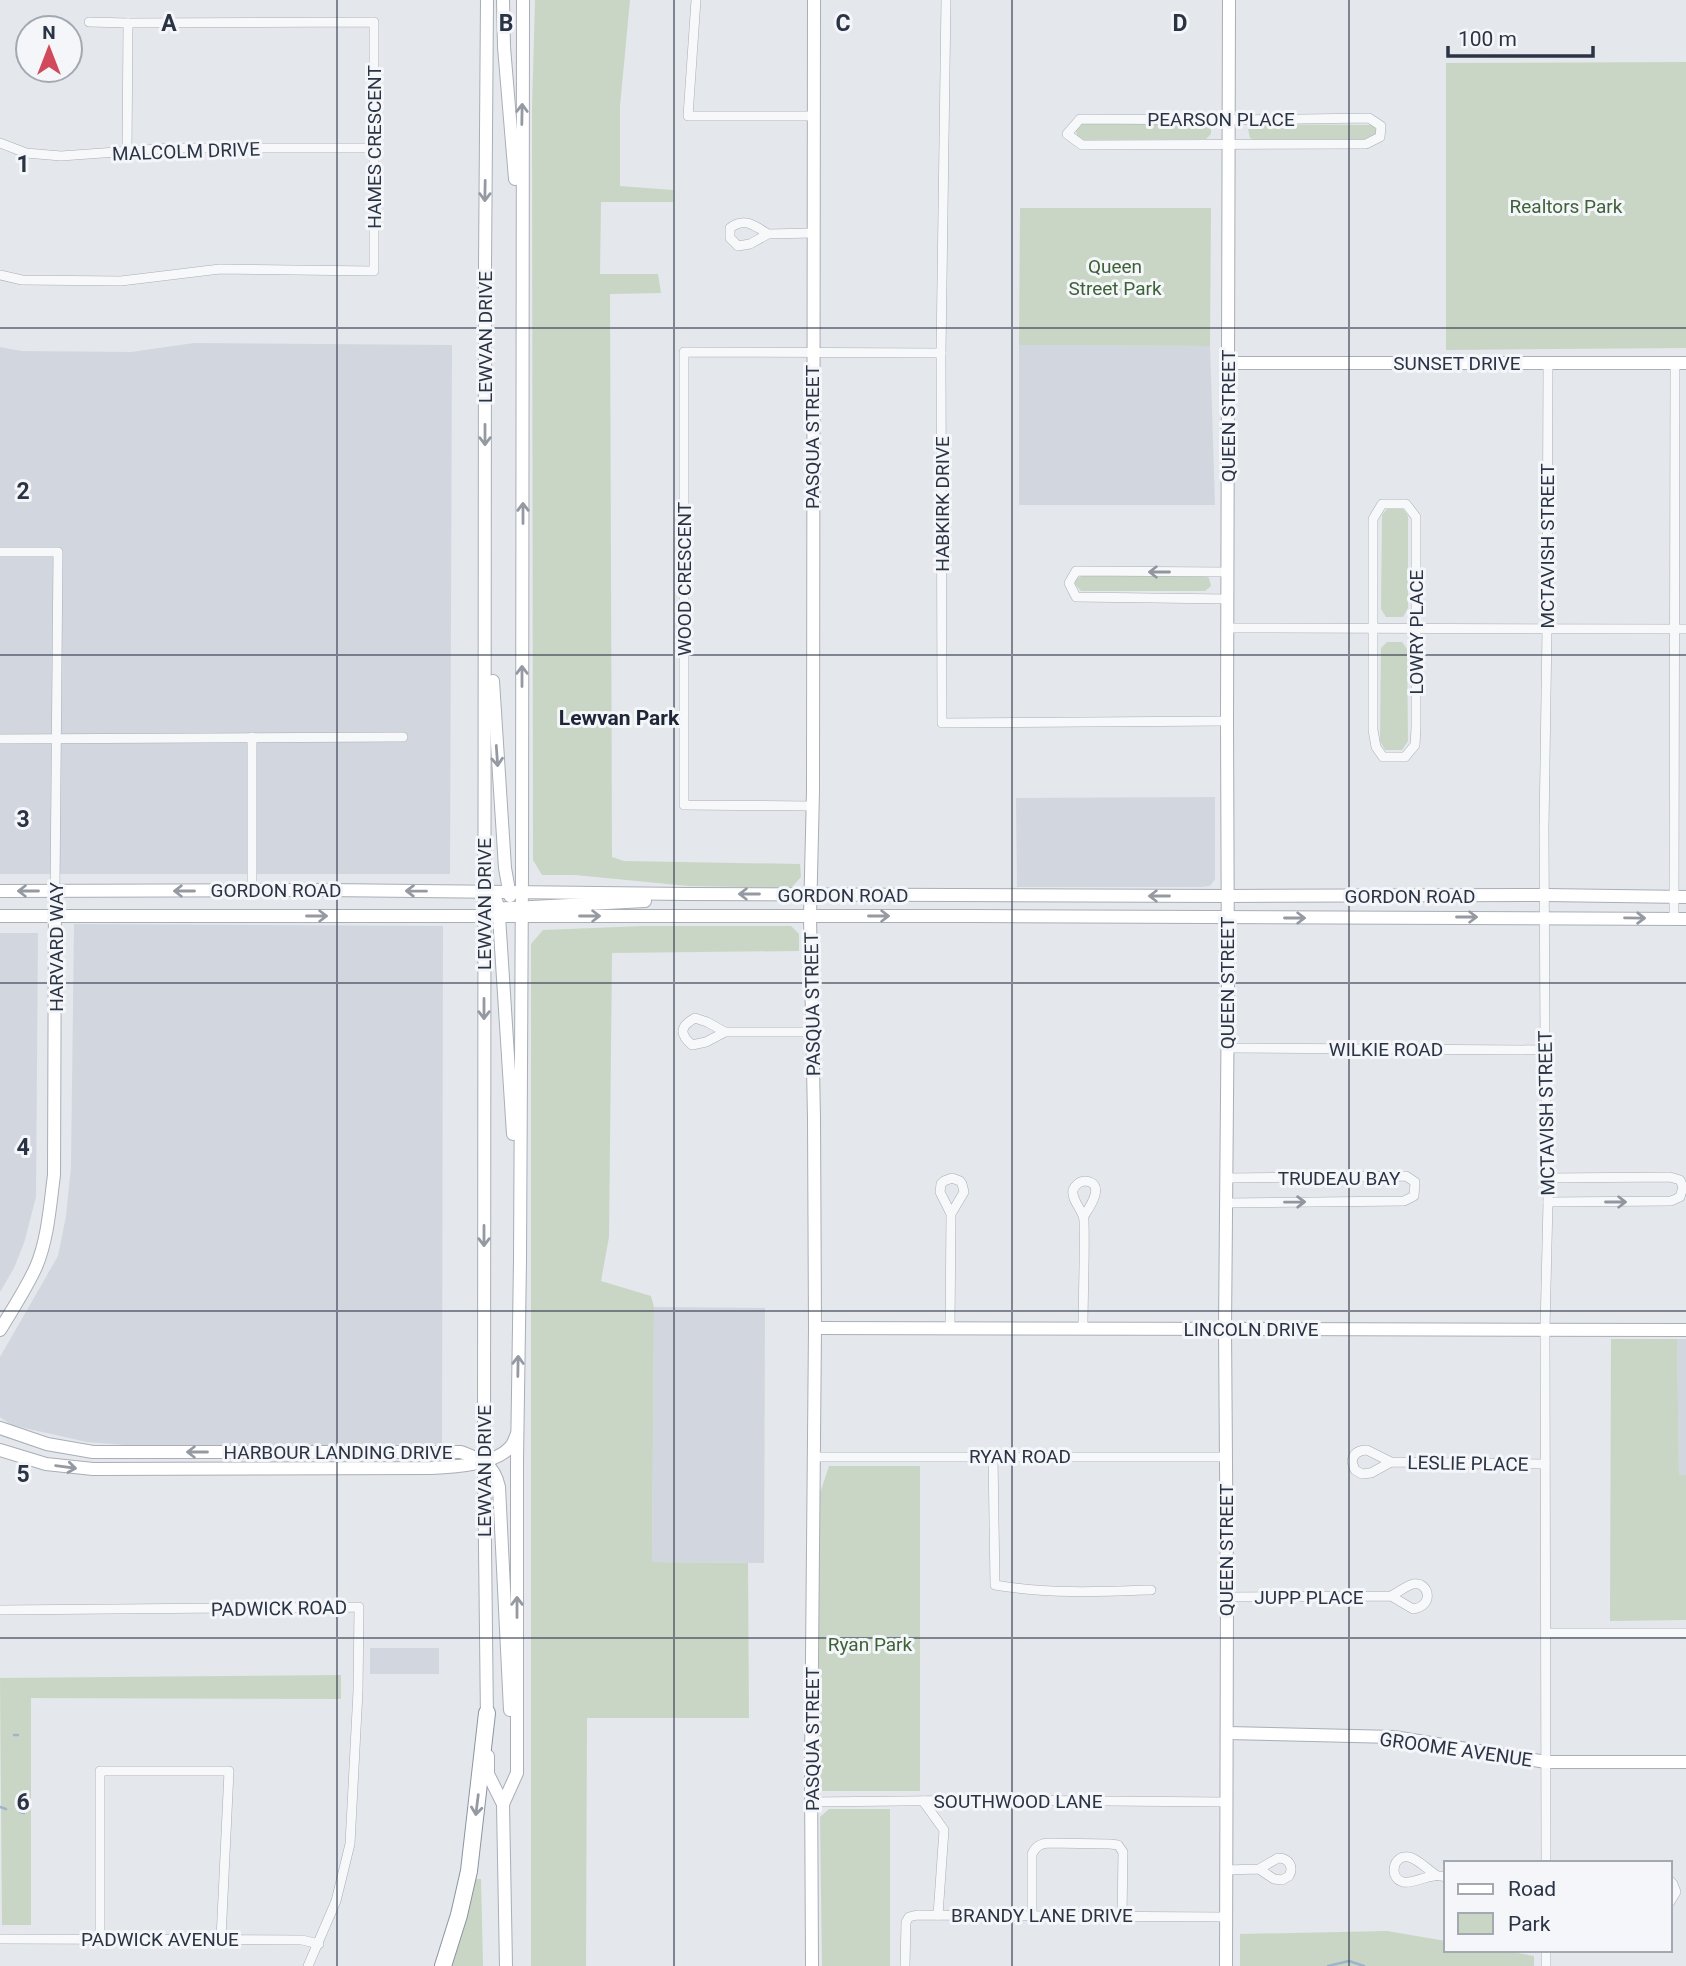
<svg xmlns="http://www.w3.org/2000/svg" width="1686" height="1966" viewBox="0 0 1686 1966" font-family="Roboto,sans-serif">
  <style>
    .built { fill: #d2d6de }
    .green { fill: #c9d6c5 }
    .lines { fill: none; stroke-linecap: round; stroke-linejoin: round }
    .stream { stroke: #9fb4cc; stroke-width: 2.5 }
    .street-casing { stroke: #a9aeb7; stroke-width: 10 }
    .secondary-casing { stroke: #a9aeb7; stroke-width: 14 }
    .highway-casing { stroke: #8b94a3; stroke-width: 18 }
    .street { stroke: #f7f8fa; stroke-width: 9 }
    .secondary { stroke: #fff; stroke-width: 12 }
    .highway { stroke: #fff; stroke-width: 16 }
    .oneway { stroke: #959aa2 }
    .oneway2 { stroke: #9196a0 }
    .grid { fill: none; stroke: #2b3445; stroke-width: 2; stroke-opacity: 0.55 }
    .labels { text-anchor: middle; stroke-width: 6; stroke-linejoin: round; paint-order: stroke }
    .street-label { font-size: 19px; fill: #2b3445; stroke: #f4f6f9 }
    .park-label { font-size: 19px; fill: #3f6138; stroke: #f4f6f9 }
    .neighbourhood-label { font-size: 21px; font-weight: bold; fill: #1d2536; stroke: #f4f6f9 }
    .grid-label { font-size: 23px; text-anchor: middle; font-weight: bold; fill: #2b3445; stroke: #f4f6f9; stroke-width: 6; stroke-linejoin: round; paint-order: stroke }
  </style>
  <rect width="100%" height="100%" fill="#e4e7ec"/>
  <!-- built -->
  <g class="built">
    <path d="M194,343l258,2 -2,529h-450v-527l21,4 110,1z"/>
    <path d="M1019,345l191,1 5,159h-196z"/>
    <path d="M1215,797v82l-5,7 -9,1h-184l-1,-89z"/>
    <path d="M74,924l369,2 -1,518 -291,3 -64,-5 -76,-17 -11,-8v-60l58,-101 8,-40 5,-49z"/>
    <path d="M0,933h38l-2,264 -12,46 -10,25 -14,24z"/>
    <path d="M654,1307l111,1 -1,255 -112,-1z"/>
    <path d="M1677,1339h9v136h-7z"/>
    <rect x="370" y="1648" width="69" height="26"/>
  </g>
  <!-- green -->
  <g class="green">
    <path d="M535,0h95l-10,106v80l53,4v12h-72l-1,72h58l3,19 -51,1 2,563 12,4 176,3 1,13 -10,11 -103,-2 -113,-11h-33l-9,-15 -1,-750z"/>
    <path d="M1686,62v286l-240,2v-287z"/>
    <path d="M1082,124h123l6,5v5l-5,5 -124,1 -5,-4 -1,-6z"/>
    <path d="M1254,124l118,1 3,2 2,7 -7,6h-116l-4,-2 -2,-9z"/>
    <path d="M1020,208h191l-1,138 -191,-1z"/>
    <path d="M1387,509h16l5,7v92l-5,9h-17l-5,-8 1,-94z"/>
    <path d="M1083,575l122,1 4,2 2,8 -6,5h-124l-6,-7v-4z"/>
    <path d="M1387,642h15l5,7 1,92 -6,9h-17l-5,-9 1,-93z"/>
    <path d="M643,926h148l8,8v17l-187,2 -3,284 -8,44 50,15 3,11 -2,255 96,1 1,155h-162l-1,248h-55v-1022l12,-14z"/>
    <path d="M1611,1339h66l2,136h7v145l-76,1z"/>
    <path d="M829,1466h91v325h-101v-295z"/>
    <path d="M341,1675v24l-310,-1v227h-29l-2,-247z"/>
    <path d="M829,1809h61v157h-68l-2,-149z"/>
    <path d="M472,1879h9l2,87h-31z"/>
    <path d="M1387,1931l59,10v9h55l33,6v10h-294v-32z"/>
  </g>
  <g class="lines">
    <!-- stream -->
    <g class="stream">
      <path d="M14,1735h4"/>
      <path d="M0,1807l6,2"/>
      <path d="M20,1812l4,1"/>
      <path d="M1328,1966l21,-5 15,5"/>
    </g>
    <!-- street casing -->
    <g class="street-casing">
      <g id="street">
        <path d="M696,0l-8,116h125"/>
        <path d="M946,0l-5,353 1,370 285,-2"/>
        <path d="M89,22l39,1"/>
        <path d="M1369,118l12,8 -1,11 -14,7 -284,1 -15,-11 13,-15 150,1z"/>
        <path d="M0,143l26,10 35,3 111,-8h203"/>
        <path d="M768,234c-14,-9 -24,-17 -38,-6v10l8,8 12,-2 18,-10 45,-1"/>
        <path d="M0,275l22,5 99,1 99,-12 154,2v-249l-246,1 -1,130"/>
        <path d="M1382,504h24l10,13v211l-1,17 -10,12h-22l-7,-10 -3,-17v-211z"/>
        <path d="M0,552h58l-3,339"/>
        <path d="M1228,572l-152,-1 -7,12 7,14 152,2"/>
        <path d="M1228,628l458,1"/>
        <path d="M0,739l403,-2"/>
        <path d="M812,806l-128,-1v-453l257,1"/>
        <path d="M252,891v-154"/>
        <path d="M1674,918l1,-555"/>
        <path d="M725,1032l-18,-10 -12,-4c-15,8 -16,16 -3,27l14,-3 19,-10h87"/>
        <path d="M1228,1048l317,2"/>
        <path d="M1227,1178l179,-2 9,6 -1,14 -10,5 -177,2"/>
        <path d="M1548,1178l122,-1 10,3 3,7 -3,10 -9,4 -123,1"/>
        <path d="M950,1328l1,-114 -11,-22 1,-8 3,-3 8,-3 8,3 2,3 2,8 -13,22"/>
        <path d="M1083,1329c0,-36 2,-73 1,-109 -1,-10 -13,-20 -11,-30 2,-5 7,-9 12,-9 22,2 4,27 -1,35"/>
        <path d="M993,1456l2,129c54,9 102,7 156,5"/>
        <path d="M815,1457h411"/>
        <path d="M1391,1462l-20,11 -9,1 -7,-4 -3,-8c1,-8 6,-12 15,-12l24,12 154,2"/>
        <path d="M1227,1597l164,-1c6,-3 15,-10 22,-12 16,-3 22,22 0,25l-22,-13"/>
        <path d="M0,1610l359,-3 -1,84 -8,153 -14,57 -28,65"/>
        <path d="M1546,1633h140"/>
        <path d="M923,1801l21,29 -6,85"/>
        <path d="M811,1802l183,-2 232,2"/>
        <path d="M1546,1863l-1,-534 3,-127 -3,-152 -1,-221 3,-200 1,-266"/>
        <path d="M1226,1870l33,-1 19,-11c11,0 16,9 11,18l-7,4 -8,-1 -15,-10"/>
        <path d="M1436,1875c-8,-5 -18,-16 -27,-18 -16,-3 -21,21 -6,25 10,2 22,-6 32,-6 2,-1 10,1 11,1"/>
        <path d="M1670,1881l3,3 3,8 -6,10"/>
        <path d="M1032,1916v-62c4,-8 8,-10 16,-11l62,1 8,1 5,7 -1,64"/>
        <path d="M0,1939l302,1 17,4"/>
        <path d="M100,1939v-168h129l-8,168"/>
        <path d="M1546,1950v16"/>
        <path d="M905,1966l1,-44 3,-5 8,-2 309,2"/>
      </g>
    </g>
    <!-- secondary casing -->
    <g class="secondary-casing">
      <g id="secondary">
        <path d="M503,0l1,47 11,132"/>
        <path d="M1228,363h458"/>
        <path d="M493,681l12,187 5,28"/>
        <path d="M0,891l325,-1 363,4 539,2 318,-1 141,2"/>
        <path d="M484,891c13,4 14,13 15,25l14,218"/>
        <path d="M492,909l153,-8"/>
        <path d="M0,916h974l712,3"/>
        <path d="M815,1328l871,2"/>
        <path d="M0,1330c12,-20 26,-41 36,-63 12,-28 14,-62 18,-92l1,-284"/>
        <path d="M0,1428l47,16 46,8h368c21,8 33,12 38,35l11,223"/>
        <path d="M0,1450l46,14 47,5 338,-1c23,-1 66,-3 81,-23 2,-3 3,-7 5,-11"/>
        <path d="M487,1720l-3,-260 1,-1192 2,-268"/>
        <path d="M1227,1733l167,4 152,25h140"/>
        <path d="M488,1756v18l15,30"/>
        <path d="M506,1966l-3,-162 14,-31v-313l3,-200 2,-390 1,-870"/>
        <path d="M812,1966l-1,-197 4,-441 -1,-210 -4,-201 3,-126 1,-791"/>
        <path d="M1226,1966l1,-369 -2,-268 3,-346 -1,-262 2,-721"/>
      </g>
    </g>
    <!-- highway casing -->
    <g class="highway-casing">
      <path id="highway" d="M443,1966l16,-51 10,-44 18,-158"/>
    </g>
    <!-- street -->
    <use href="#street" class="street"/>
    <!-- secondary -->
    <use href="#secondary" class="secondary"/>
    <!-- highway -->
    <use href="#highway" class="highway"/>
  </g>
  <!-- one-way arrows -->
  <defs><path id="oneway-shaft" d="M-6 0H5M1.5-3L5.5 0L1.5 3" fill="none" stroke-width="1.6" stroke-linecap="round" stroke-linejoin="round" transform="scale(1.75)"/></defs>
  <g class="oneway">
    <use href="#oneway-shaft" transform="translate(522 114) rotate(-89)"/>
    <use href="#oneway-shaft" transform="translate(485 191) rotate(91)"/>
    <use href="#oneway-shaft" transform="translate(485 435) rotate(90)"/>
    <use href="#oneway-shaft" transform="translate(523 513) rotate(-90)"/>
    <use href="#oneway-shaft" transform="translate(522 676) rotate(-90)"/>
    <use href="#oneway-shaft" transform="translate(497 756) rotate(86)"/>
    <use href="#oneway-shaft" transform="translate(28 891) rotate(180)"/>
    <use href="#oneway-shaft" transform="translate(184 891) rotate(180)"/>
    <use href="#oneway-shaft" transform="translate(416 891) rotate(-179)"/>
    <use href="#oneway-shaft" transform="translate(749 894) rotate(-180)"/>
    <use href="#oneway-shaft" transform="translate(1159 896) rotate(-180)"/>
    <use href="#oneway-shaft" transform="translate(317 916)"/>
    <use href="#oneway-shaft" transform="translate(590 916)"/>
    <use href="#oneway-shaft" transform="translate(879 916)"/>
    <use href="#oneway-shaft" transform="translate(1467 917)"/>
    <use href="#oneway-shaft" transform="translate(1295 918)"/>
    <use href="#oneway-shaft" transform="translate(1635 918) rotate(1)"/>
    <use href="#oneway-shaft" transform="translate(484 1009) rotate(90)"/>
    <use href="#oneway-shaft" transform="translate(484 1236) rotate(90)"/>
    <use href="#oneway-shaft" transform="translate(518 1366) rotate(-89)"/>
    <use href="#oneway-shaft" transform="translate(197 1452) rotate(180)"/>
    <use href="#oneway-shaft" transform="translate(66 1467) rotate(8)"/>
    <use href="#oneway-shaft" transform="translate(517 1607) rotate(-90)"/>
    <use href="#oneway-shaft" transform="translate(477 1805) rotate(97)"/>
  </g>
  <g class="oneway2">
    <use href="#oneway-shaft" transform="translate(1159 572) rotate(-180)"/>
    <use href="#oneway-shaft" transform="translate(1295 1202) rotate(-1)"/>
    <use href="#oneway-shaft" transform="translate(1616 1202)"/>
  </g>
  <!-- grid -->
  <path class="grid" d="M337,0v1966M674,0v1966M1012,0v1966M1349,0v1966M0,328h1686M0,655h1686M0,983h1686M0,1311h1686M0,1638h1686"/>
  <g class="labels">
    <!-- street labels -->
    <g class="street-label">
      <text x="1221" y="126">PEARSON PLACE</text>
      <text transform="translate(374 147) rotate(-90)" y="7">HAMES CRESCENT</text>
      <text transform="translate(186 151) rotate(-2)" y="7">MALCOLM DRIVE</text>
      <text transform="translate(485 337) rotate(-90)" y="7">LEWVAN DRIVE</text>
      <text x="1457" y="370">SUNSET DRIVE</text>
      <text transform="translate(1228 416) rotate(-90)" y="7">QUEEN STREET</text>
      <text transform="translate(812 437) rotate(-90)" y="7">PASQUA STREET</text>
      <text transform="translate(942 504) rotate(-90)" y="7">HABKIRK DRIVE</text>
      <text transform="translate(1547 546) rotate(-90)" y="7">MCTAVISH STREET</text>
      <text transform="translate(684 579) rotate(-90)" y="7">WOOD CRESCENT</text>
      <text transform="translate(1416 632) rotate(-90)" y="7">LOWRY PLACE</text>
      <text x="276" y="897">GORDON ROAD</text>
      <text x="843" y="902">GORDON ROAD</text>
      <text x="1410" y="903">GORDON ROAD</text>
      <text transform="translate(484 904) rotate(-90)" y="7">LEWVAN DRIVE</text>
      <text transform="translate(56 947) rotate(-90)" y="7">HARVARD WAY</text>
      <text transform="translate(1227 983) rotate(-90)" y="7">QUEEN STREET</text>
      <text transform="translate(812 1004) rotate(-91)" y="7">PASQUA STREET</text>
      <text x="1386" y="1056">WILKIE ROAD</text>
      <text transform="translate(1546 1113) rotate(-91)" y="7">MCTAVISH STREET</text>
      <text x="1339" y="1185">TRUDEAU BAY</text>
      <text x="1251" y="1336">LINCOLN DRIVE</text>
      <text x="338" y="1459">HARBOUR LANDING DRIVE</text>
      <text x="1020" y="1463">RYAN ROAD</text>
      <text transform="translate(1468 1463) rotate(1)" y="7">LESLIE PLACE</text>
      <text transform="translate(484 1471) rotate(-90)" y="7">LEWVAN DRIVE</text>
      <text transform="translate(1226 1550) rotate(-90)" y="7">QUEEN STREET</text>
      <text x="1309" y="1604">JUPP PLACE</text>
      <text transform="translate(279 1608) rotate(-1)" y="7">PADWICK ROAD</text>
      <text transform="translate(812 1739) rotate(-90)" y="7">PASQUA STREET</text>
      <text transform="translate(1456 1749) rotate(8)" y="7">GROOME AVENUE</text>
      <text x="1018" y="1808">SOUTHWOOD LANE</text>
      <text x="1042" y="1922">BRANDY LANE DRIVE</text>
      <text x="160" y="1946">PADWICK AVENUE</text>
    </g>
    <!-- park labels -->
    <g class="park-label">
      <text x="1566" y="213">Realtors Park</text>
      <text x="1115" y="273">Queen<tspan x="1115" dy="22">Street Park</tspan></text>
      <text x="870" y="1651">Ryan Park</text>
    </g>
    <!-- neighbourhood labels -->
    <g class="neighbourhood-label">
      <text x="619" y="725">Lewvan Park</text>
    </g>
  </g>
  <g class="grid-label">
    <text x="169" y="31">A</text>
    <text x="506" y="31">B</text>
    <text x="843" y="31">C</text>
    <text x="1180" y="31">D</text>
    <text x="23" y="172">1</text>
    <text x="23" y="499">2</text>
    <text x="23" y="827">3</text>
    <text x="23" y="1155">4</text>
    <text x="23" y="1482">5</text>
    <text x="23" y="1810">6</text>
  </g>
  <!-- legend -->
  <rect x="1444" y="1861" width="228" height="91" fill="#f4f6f9" stroke="#a4a8b1" stroke-width="2"/>
  <rect x="1458" y="1884" width="35" height="10" fill="#ffffff" stroke="#a4a8b1" stroke-width="2"/>
  <text x="1508" y="1896" font-size="21" fill="#2b3445">Road</text>
  <rect x="1458" y="1913" width="35" height="21" fill="#c9d6c5" stroke="#a4a8b1" stroke-width="2"/>
  <text x="1508" y="1931" font-size="21" fill="#2b3445">Park</text>
  <!-- north arrow -->
  <g transform="translate(49 49)"><circle r="33" fill="#f4f6f9" stroke="#a4a8b1" stroke-width="2"/>
  <path d="M0-5L12 26L0 18L-12 26Z" fill="#d1495b"/>
  <text y="-10" font-size="19" font-weight="bold" text-anchor="middle" fill="#2b3445">N</text>
  </g>
  <!-- scale -->
  <path d="M1448 46v10h145v-10" fill="none" stroke="#2b3445" stroke-width="3.5"/>
  <text x="1458" y="46" font-size="21" fill="#2b3445" stroke="#f4f6f9" stroke-width="5" paint-order="stroke">100 m</text>
</svg>
